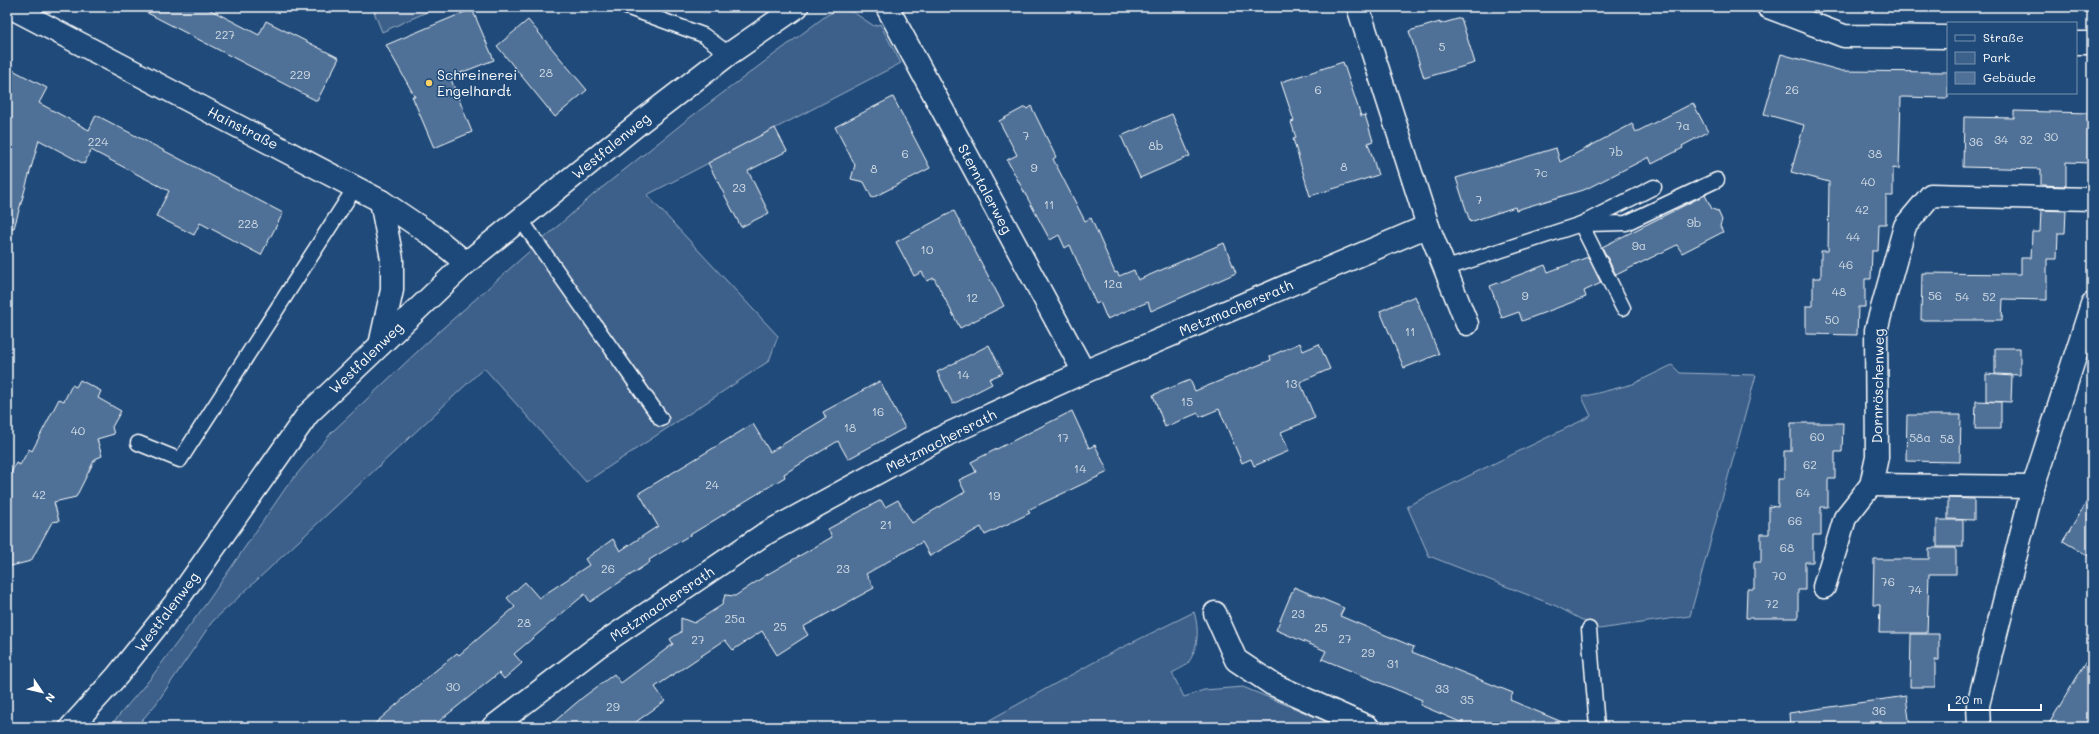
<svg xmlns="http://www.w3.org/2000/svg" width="2099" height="734" viewBox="0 0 2099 734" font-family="Mali,sans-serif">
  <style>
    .built { fill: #2e5683 }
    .green { fill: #3c618b; stroke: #9eb0c5 }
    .building { fill: #507197; stroke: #fff }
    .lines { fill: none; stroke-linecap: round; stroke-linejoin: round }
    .service-casing { stroke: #fff; stroke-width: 17 }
    .minor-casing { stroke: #fff; stroke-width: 25 }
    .tertiary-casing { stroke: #fff; stroke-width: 25 }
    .service { stroke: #1f4a7a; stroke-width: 14 }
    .minor { stroke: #1f4a7a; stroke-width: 22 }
    .tertiary { stroke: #1f4a7a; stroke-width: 22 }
    .poi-dot { fill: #ffd166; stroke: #1f4a7a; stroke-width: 1.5 }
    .labels { text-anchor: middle; stroke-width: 3; stroke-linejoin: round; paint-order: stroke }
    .number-label { font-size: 12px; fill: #d3dce5 }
    .poi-label { font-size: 14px; fill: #fff; stroke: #1f4a7a; text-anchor: start }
    .street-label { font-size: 14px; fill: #fff; stroke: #1f4a7a }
  </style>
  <rect width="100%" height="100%" fill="#1f4a7a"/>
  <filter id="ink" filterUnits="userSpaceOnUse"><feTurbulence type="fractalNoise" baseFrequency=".025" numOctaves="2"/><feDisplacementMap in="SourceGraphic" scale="8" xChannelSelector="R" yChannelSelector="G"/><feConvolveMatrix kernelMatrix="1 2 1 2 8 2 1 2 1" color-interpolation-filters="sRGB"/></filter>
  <g filter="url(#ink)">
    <!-- built -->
    <path class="built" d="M676,7h42l-10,8z"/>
    <!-- green -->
    <g class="green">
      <path d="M372,7h66l-56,25z"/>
      <path d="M837,10l16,2 21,14 6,-2 21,39 -254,132 131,141 -9,25 -183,121 -102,-114 -272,254 -56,82 -20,23h-27l41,-48 58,-78 79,-115 45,-54 103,-97 159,-141 94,-75 139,-104z"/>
      <path d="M1672,365l8,8 76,2 -66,241 -91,13 -43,-23 -127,-50 -22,-50 184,-90 -9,-19 51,-13z"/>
      <path d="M1194,612c5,16 5,36 -6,51 -3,4 -11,7 -16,10l12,24 20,-7 39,-3 97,40h-363l130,-72z"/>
    </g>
    <!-- building -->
    <g class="building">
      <path d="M136,7h69l54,28 7,-14 73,37 -22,43z"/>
      <path d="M472,9l22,51 -44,17 22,55 -38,16 -22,-52 3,1 -29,-52z"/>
      <path d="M1461,18l14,45 -51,15 -15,-47 31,-9v2z"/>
      <path d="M528,20l59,70 -32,27 -58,-71z"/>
      <path d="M1781,54l61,17 106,1v26l-47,-1 -2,72 -6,-1v28h-7v28h-7l-1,27h-6l-1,28h-6v28h-7l-1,28 -51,-1v-28h7v-28h8v-27h7l1,-69 -38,-10 13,-47 -40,-11z"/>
      <path d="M1343,62l18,54 4,-1 8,26 -5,2 10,32 -68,21 -17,-57 3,-1 -5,-16 3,-1 -13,-39z"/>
      <path d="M7,67l40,21 -8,15 50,27 7,-15 187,98 -22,42 -61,-32 -6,12 -38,-19 13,-25 -78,-41 -7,14 -45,-24 -25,88 -7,-1z"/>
      <path d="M893,97l37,71 -58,30 -8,-16 -13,-3 4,-14 -20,-38z"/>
      <path d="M1693,103l15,29 -26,14 1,2 -31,16 -3,-7 -63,32 -70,21 -1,-3 -45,15 -14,-44 100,-30 4,14 72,-38 4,8z"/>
      <path d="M1031,106l25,51 -3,2 32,62 6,-3 24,55 2,-1 2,4 15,-6 4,10 86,-37 12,30 -85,38 -3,-9 -41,17 -7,-17 -4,2 -26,-59 -5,3 -6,-13 -9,5 -43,-80 10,-5 -18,-34 26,-14 2,2z"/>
      <path d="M2014,111l76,2 -1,50 -23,-1v24l-25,-1v-16l-78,-2 1,-50 50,1z"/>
      <path d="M1172,114l18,42 -50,22 -19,-42z"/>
      <path d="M775,128l12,23 -39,20 21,42 -28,14 -33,-64z"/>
      <path d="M1705,195l7,14 6,2 4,9 -2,6 3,6 -41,21 -5,-8 -61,30 -14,-28z"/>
      <path d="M2041,210l25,1 -1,22h-7l-1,26h-10v41l-44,-1 -1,21h-81l1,-47 99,1v-16h10l1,-26h8z"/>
      <path d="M954,211l50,95 -44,22 -26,-50 -7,3 -5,-9 -8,4 -18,-34z"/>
      <path d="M1588,257l13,26 -17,8 2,6 -64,24 -3,-9 -17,6 -12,-32 55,-21 3,7z"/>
      <path d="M1415,296l24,58 -35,14 -24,-57z"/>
      <path d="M1300,343l3,8 16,-7 11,25 -30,13 15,36 -34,14 8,19 -35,15 -3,-7 -9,4 -23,-54 -19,8 -2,-4 -33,14 -12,-32 37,-15 5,11 76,-31 -1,-4z"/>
      <path d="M989,345l14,28 -14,6 3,5 -39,20 -16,-32z"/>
      <path d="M1995,348h25v27l-25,-1z"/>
      <path d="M1986,374l26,2 -1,26 -25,-1z"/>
      <path d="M80,380l21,11 -3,7 23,13 -9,16 2,7 -17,5 5,17 -7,3 -19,38 -22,5 5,19 -7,1 -21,39 -24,6v-87l9,-17 4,2 9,-16 3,2 27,-52 5,2 8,-16 4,2z"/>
      <path d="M880,381l25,47 -57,31 -10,-18 -54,33 1,3 -136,83 1,2 -60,40 -5,-8 -71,60 8,9 -18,16 -5,-6 -67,54h-61l58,-51 28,-23 2,2 56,-48 -8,-9 18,-16 14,16 50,-33 -4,-6 28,-20 7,12 38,-25 -19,-33 114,-69 17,28 56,-34 -3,-6z"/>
      <path d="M1976,401l25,1v27h-26z"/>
      <path d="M1072,411l17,37 6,-3 13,27 -80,38 2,3 -45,22 -4,-8 -51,29 -8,-14 -56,32 8,14 -71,39 5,8 -31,20 -15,-24 -29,19 -8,-10 -70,47 10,14 -36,26h-81l34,-29 32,-24 7,9 52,-39 -3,-5 11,-7v-14l13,5 28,-18 3,-10 10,1 33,-22 64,-37 -4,-8 53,-29 4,7 13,-7 14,23 53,-31 -6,-12 17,-8 -5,-10z"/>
      <path d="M1907,415h54l-1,47 -54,-1z"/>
      <path d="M1791,423h52l-1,29h-7v27h-7v28h-7v28h-8v27h-8v28h-7v28h-52l1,-29h7v-27h7v-28h8v-28l9,1v-28h6v-28h7z"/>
      <path d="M2092,493v65l-29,-17z"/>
      <path d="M1948,498l26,1v21l-26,-1z"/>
      <rect x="1937" y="520" width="26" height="27"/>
      <path d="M1929,548h27v26h-27l-2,59h-48l1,-28h-7l1,-46h55z"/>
      <path d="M1294,587l50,21 -4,8 74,31 -2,5 101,41 -3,7 64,27h-102l-52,-22 2,-5 -100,-41 4,-8 -50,-21z"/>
      <path d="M1911,634h28v26h-4v27h-25z"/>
      <path d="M2092,652v75h-45z"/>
      <path d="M1906,696l4,31h-120l-1,-14z"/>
    </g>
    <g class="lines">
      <!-- service casing -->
      <g class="service-casing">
        <g id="service">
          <path d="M626,7l77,28 26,19"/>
          <path d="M521,220l140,199"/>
          <path d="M1581,224l42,84"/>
          <path d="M1586,224l40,-1 91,-43"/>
          <path d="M1444,269l137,-45 73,-37"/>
          <path d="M138,443l42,17 176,-274"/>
          <path d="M1589,629l8,98"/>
        </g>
      </g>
      <!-- minor casing -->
      <g class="minor-casing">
        <g id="minor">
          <path d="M887,7l197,365"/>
          <path d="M1358,7l70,219 39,98"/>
          <path d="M1768,7l76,29 104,1"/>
          <path d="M2076,43h16"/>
          <path d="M1871,485l162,2"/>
          <path d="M1824,587l21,-69 26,-33 6,-28 -1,-127 29,-104 26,-31 161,4"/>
          <path d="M1215,613l21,47 36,24 96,43"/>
          <path d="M493,727l103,-79 167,-113 185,-101 136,-62 344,-146"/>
          <path d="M1979,727l-1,-22 55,-218 59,-183"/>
        </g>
      </g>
      <!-- tertiary casing -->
      <g class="tertiary-casing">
        <g id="tertiary">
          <path d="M10,7l371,194 52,35 33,27"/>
          <path d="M380,345l12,-55v-31l-11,-58"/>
          <path d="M71,727l46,-51 59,-74 132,-188 158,-151 177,-143 86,-66 68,-47"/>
        </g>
      </g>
      <!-- service -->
      <use href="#service" class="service"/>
      <!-- minor -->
      <use href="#minor" class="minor"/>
      <!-- tertiary -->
      <use href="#tertiary" class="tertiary"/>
    </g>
  </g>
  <!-- markers -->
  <circle class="poi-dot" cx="429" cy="83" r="4"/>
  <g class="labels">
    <!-- number labels -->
    <g class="number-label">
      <text x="225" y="39">227</text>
      <text x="1442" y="51">5</text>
      <text x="546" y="77">28</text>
      <text x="300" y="79">229</text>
      <text x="1318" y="94">6</text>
      <text x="1792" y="94">26</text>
      <text x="1683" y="130">7a</text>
      <text x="1026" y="140">7</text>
      <text x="2051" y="141">30</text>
      <text x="2001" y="144">34</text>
      <text x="2026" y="144">32</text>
      <text x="98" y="146">224</text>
      <text x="1976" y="146">36</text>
      <text x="1156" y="150">8b</text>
      <text x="1616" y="156">7b</text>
      <text x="905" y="158">6</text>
      <text x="1875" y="158">38</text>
      <text x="1344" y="171">8</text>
      <text x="1034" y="172">9</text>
      <text x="874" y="173">8</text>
      <text x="1541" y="177">7c</text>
      <text x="1868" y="186">40</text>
      <text x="739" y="192">23</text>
      <text x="1479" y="204">7</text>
      <text x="1049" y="209">11</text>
      <text x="1862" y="214">42</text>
      <text x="1694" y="227">9b</text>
      <text x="248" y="228">228</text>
      <text x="1853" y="241">44</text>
      <text x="1639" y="250">9a</text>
      <text x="927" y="254">10</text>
      <text x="1846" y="269">46</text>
      <text x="1113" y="288">12a</text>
      <text x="1839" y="296">48</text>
      <text x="1525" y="300">9</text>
      <text x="1935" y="300">56</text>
      <text x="1962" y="301">54</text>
      <text x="1989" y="301">52</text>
      <text x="972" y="302">12</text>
      <text x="1832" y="324">50</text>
      <text x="1410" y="336">11</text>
      <text x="963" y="379">14</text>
      <text x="1291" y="388">13</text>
      <text x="1187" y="406">15</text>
      <text x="878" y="416">16</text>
      <text x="850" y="432">18</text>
      <text x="78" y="435">40</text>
      <text x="1817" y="441">60</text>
      <text x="1063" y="442">17</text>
      <text x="1920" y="442">58a</text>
      <text x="1947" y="443">58</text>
      <text x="1810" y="469">62</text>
      <text x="1080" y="473">14</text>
      <text x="712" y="489">24</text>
      <text x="1803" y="497">64</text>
      <text x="39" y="499">42</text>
      <text x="994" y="500">19</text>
      <text x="1795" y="525">66</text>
      <text x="886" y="529">21</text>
      <text x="1787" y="552">68</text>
      <text x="608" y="573">26</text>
      <text x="843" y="573">23</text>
      <text x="1779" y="580">70</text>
      <text x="1888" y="586">76</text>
      <text x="1915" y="594">74</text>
      <text x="1772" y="608">72</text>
      <text x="1298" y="618">23</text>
      <text x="735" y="623">25a</text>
      <text x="524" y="627">28</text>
      <text x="780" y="631">25</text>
      <text x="1321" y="632">25</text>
      <text x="1345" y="643">27</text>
      <text x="698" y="644">27</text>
      <text x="1368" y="657">29</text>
      <text x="1393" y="668">31</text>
      <text x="453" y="691">30</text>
      <text x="1442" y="693">33</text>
      <text x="1467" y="704">35</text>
      <text x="613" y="711">29</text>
      <text x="1879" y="715">36</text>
    </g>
    <!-- poi labels -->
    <g class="poi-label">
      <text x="437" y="80">Schreinerei<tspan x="437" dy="16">Engelhardt</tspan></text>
    </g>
    <!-- street labels -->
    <g class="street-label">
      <text transform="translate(243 128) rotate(27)" y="5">Hainstraße</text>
      <text transform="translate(611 146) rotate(-39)" y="5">Westfalenweg</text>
      <text transform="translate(985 189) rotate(62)" y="5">Sterntalerweg</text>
      <text transform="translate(1236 308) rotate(-23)" y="5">Metzmachersrath</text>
      <text transform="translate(366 358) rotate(-44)" y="5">Westfalenweg</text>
      <text transform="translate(1878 386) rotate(-89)" y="5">Dornröschenweg</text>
      <text transform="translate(941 441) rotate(-27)" y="5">Metzmachersrath</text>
      <text transform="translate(662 604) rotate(-34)" y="5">Metzmachersrath</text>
      <text transform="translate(167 612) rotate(-53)" y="5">Westfalenweg</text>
    </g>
  </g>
  <!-- margin -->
  <rect width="2099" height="734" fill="none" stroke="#1f4a7a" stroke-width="24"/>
  <rect x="12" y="12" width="2075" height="710" fill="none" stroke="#fff" stroke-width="1.5" filter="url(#ink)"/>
  <!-- legend -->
  <rect x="1947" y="22" width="130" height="72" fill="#1f4a7a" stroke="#7992af"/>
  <rect x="1955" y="35" width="20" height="6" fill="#1f4a7a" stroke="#7992af"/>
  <text x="1983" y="42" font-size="12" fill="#ffffff">Straße</text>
  <rect x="1955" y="52" width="20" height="12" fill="#3c618b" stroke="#7992af"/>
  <text x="1983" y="62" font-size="12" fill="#ffffff">Park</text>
  <rect x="1955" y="72" width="20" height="12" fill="#507197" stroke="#7992af"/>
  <text x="1983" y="82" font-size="12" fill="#ffffff">Gebäude</text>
  <!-- north arrow -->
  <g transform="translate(42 692) rotate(125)" stroke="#1f4a7a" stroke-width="3" paint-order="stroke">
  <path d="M0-3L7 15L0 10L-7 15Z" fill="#ffffff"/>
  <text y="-6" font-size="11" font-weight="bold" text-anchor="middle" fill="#ffffff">N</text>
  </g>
  <!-- scale -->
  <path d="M1949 704v6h92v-6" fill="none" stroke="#ffffff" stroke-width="2"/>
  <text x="1955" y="704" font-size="12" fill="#ffffff" stroke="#1f4a7a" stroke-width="3" paint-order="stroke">20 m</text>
</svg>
